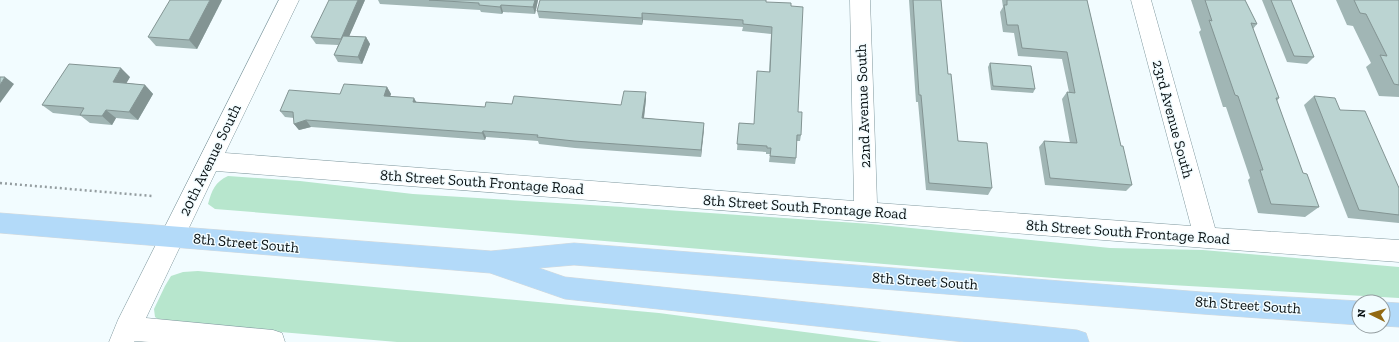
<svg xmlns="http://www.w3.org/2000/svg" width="1399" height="342" viewBox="0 0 1399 342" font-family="'Zilla Slab',serif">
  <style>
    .green { fill: #b7e6cd }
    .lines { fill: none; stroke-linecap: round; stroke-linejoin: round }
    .minor-casing { stroke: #81999f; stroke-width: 1 }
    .major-casing { stroke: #d7d9d9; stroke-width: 1 }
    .path { stroke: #949da0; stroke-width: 2.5; stroke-dasharray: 2 3; stroke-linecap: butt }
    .minor { fill: #fff; fill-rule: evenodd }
    .major { fill: #b3daf9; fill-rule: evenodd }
    .wall { fill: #a1b6b5 }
    .shaded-wall { fill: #839493 }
    .building { fill: #bbd4d2; stroke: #839493 }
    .labels { text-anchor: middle; stroke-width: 3; stroke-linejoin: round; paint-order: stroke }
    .street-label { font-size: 15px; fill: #070f11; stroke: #f2fcff }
  </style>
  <rect width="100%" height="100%" fill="#f2fcff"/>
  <!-- green -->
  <g class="green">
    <path d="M228,176l72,5 113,13 210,13 248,17 239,24 93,2 196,17v31l-333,-19 -851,-70 -7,-5c4,-14 7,-22 20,-28z"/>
    <path d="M198,271l461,42 223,29h-485l-221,-19 -15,-2 -6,-4 -1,-8 11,-23 6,-10 12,-4z"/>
  </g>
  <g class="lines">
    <!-- minor casing -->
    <g class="minor-casing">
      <path id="minor" d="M279,0h20l-74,153 629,48 -4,-201h20l7,203 314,23 -60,-226h20l64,228 184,12v22l-193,-14 -990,-77 -70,147 127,12 9,3 3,9h-136l-14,-1 -1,1h-25l9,-22z"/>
    </g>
    <!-- major casing -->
    <g class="major-casing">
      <g id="major">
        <path d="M0,213l491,38 83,-8 628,49 157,9 2,1h-2v23l-157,-11 -628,-49 -35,3 26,9 512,53 9,3 3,9h-125l-399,-43 -75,-26 -490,-40z"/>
        <path d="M1383,302l16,1v24l-16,-1z"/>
      </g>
    </g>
    <!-- path -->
    <path class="path" d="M0,183l152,13"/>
    <!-- minor -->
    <use href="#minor" class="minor"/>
    <!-- major -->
    <use href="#major" class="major"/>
  </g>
  <!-- wall -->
  <g class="wall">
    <path d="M222,0l-25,49 -41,-3 -8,-9z"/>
    <path d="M365,0l-16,36 17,1 4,7 -8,20 -24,-2 -4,-7 4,-10 -22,-1 -5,-7z"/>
    <path d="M378,0h160l-3,14 -32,-2 -1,2 -21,-2 -1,-2 -100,-6z"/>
    <path d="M909,0h32l7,74 10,67 34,47 -4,7 -62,-5 -8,-88h-2z"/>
    <path d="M1002,0h85l34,146 11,39 -6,6 -81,-6 -6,-38 5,-6 26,2 -8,-44 5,-7h2l-7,-33 -44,-3 -4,-23 -11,-1 -3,-20 3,-5z"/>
    <path d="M1191,0h54l12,24 -4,5 26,69 -2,3 26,72 16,34 -14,10 -47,-4 -10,-33 2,-2 -24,-71h-3l-24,-75 2,-2z"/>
    <path d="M1262,0h29l23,57 -7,7 -20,-2z"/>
    <path d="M1336,0h63v97l-20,-1 -13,-29 5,-4 -18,-37 -6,-1z"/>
    <path d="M766,2l32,110 3,23 -1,6h-4v17l-1,6 -26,-2 1,-8h-4v-2l-29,-2 2,-27 15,1 15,-52 2,-38 -29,-3 1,-4 -100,-7 -1,5 -103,-7 -2,-7z"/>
    <path d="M990,63l45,26 -2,4 -42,-3 -3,-23z"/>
    <path d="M130,77l-4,6 19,2 8,9 -15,26 -22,-2 -4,7 -22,-2 -9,-7 -28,-3 -11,-8z"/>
    <path d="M387,87l4,7 -1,2 27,6 68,5 27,-3 109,1 25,-13v7l-2,19 60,5 -3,34 -126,-9 -36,-4 -1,-3 -52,-4 -1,3 -174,-13 -12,3 -5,-6v-6l-9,-1 -5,-6 60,-17z"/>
    <path d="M1314,96l26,14 59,78v35l-51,-5 -44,-113z"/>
  </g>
  <!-- shaded-wall -->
  <g class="shaded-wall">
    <path d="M210,0h12l-25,49 -8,-9z"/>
    <path d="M358,0h7l-20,46 -4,-7z"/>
    <path d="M535,0h3l-3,14 -2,-7z"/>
    <path d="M501,5l2,7 -1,2 -2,-7z"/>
    <path d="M642,13l1,7 -1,5z"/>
    <path d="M366,37l4,7 -8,20 -4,-7z"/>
    <path d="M121,68l9,9 -8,14 -9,-9z"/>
    <path d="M5,77l9,7 -14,19v-18z"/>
    <path d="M145,85l8,9 -15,26 -9,-8z"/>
    <path d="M387,87l4,7 -3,9 -4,-7z"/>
    <path d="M646,92v7l-3,26 -1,-7z"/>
    <path d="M414,98l4,7 -5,-3z"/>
    <path d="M106,110l10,8 -4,7 -10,-9z"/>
    <path d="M306,120l5,7 -12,3 -5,-6z"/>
    <path d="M704,123v7l-3,27v-7z"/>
    <path d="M483,131l3,6 -1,3 -3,-7z"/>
  </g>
  <!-- building -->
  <g class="building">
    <path d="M170,0h40l-21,40 -41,-3z"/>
    <path d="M329,0h29l-17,39 -30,-2z"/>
    <path d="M429,0h106l-2,7 -32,-2 -1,2 -21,-2v-2z"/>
    <path d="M540,0h226v2l25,1v3l12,1 -5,105h4l-1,23h-4l-1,23 -26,-2 1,-8h-4v-2l-30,-2 2,-21 15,1 3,-53 13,1 2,-45 -29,-3v-4l-101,-7v5l-105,-7z"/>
    <path d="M913,0h28l7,74h3l7,67 29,2 5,45 -63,-5 -8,-88h-2z"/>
    <path d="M1007,0h80l34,146h2l9,39 -82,-7 -6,-37 33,2 -10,-51 8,1 -8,-41 -45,-4 -4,-23h-11l-3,-20h3z"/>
    <path d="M1205,0h40l12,24 -6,-1 28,75h-3l27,75 4,1 12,33 -48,-3 -11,-34h3l-25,-74 -3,-1 -26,-75 3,1z"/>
    <path d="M1271,0h20l23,57 -20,-1z"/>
    <path d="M1354,0h45v85l-5,-1 -14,-29 7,1 -21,-42 -6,-1z"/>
    <path d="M343,36l23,1 -8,20 -24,-2z"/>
    <path d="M990,63l41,3 4,23 -42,-3z"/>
    <path d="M69,64l52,4 -8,14 32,3 -16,27 -23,-2 -4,6 -22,-1 4,-7 -42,-3z"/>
    <path d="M0,77h5l-5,8z"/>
    <path d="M344,84l43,3 -3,9 30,2 -1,4 72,5 1,-5 26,2 2,-8 107,9 3,-14 22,1 -4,26 62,5 -3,27 -127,-9 -37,-4 1,-2 -55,-4 -1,2 -176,-13 -12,4 -1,-12 -13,-1 9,-21 51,4z"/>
    <path d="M1314,96l21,2 5,12 25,1 34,77v27l-40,-5z"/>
  </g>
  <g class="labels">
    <!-- street labels -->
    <g class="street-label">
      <text transform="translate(863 106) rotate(-92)" y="5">22nd Avenue South</text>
      <text transform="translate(1173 119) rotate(75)" y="5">23rd Avenue South</text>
      <text transform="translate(210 160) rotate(-64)" y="5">20th Avenue South</text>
      <text transform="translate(482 182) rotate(4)" y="5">8th Street South Frontage Road</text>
      <text transform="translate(805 207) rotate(4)" y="5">8th Street South Frontage Road</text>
      <text transform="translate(1128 232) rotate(4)" y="5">8th Street South Frontage Road</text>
      <text transform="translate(246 243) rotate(5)" y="5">8th Street South</text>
      <text transform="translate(925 281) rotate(4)" y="5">8th Street South</text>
      <text transform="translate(1248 305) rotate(4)" y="5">8th Street South</text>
    </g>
  </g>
  <!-- north arrow -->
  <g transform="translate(1371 314) rotate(275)"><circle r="19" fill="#f2fcff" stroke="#949da0"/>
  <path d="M0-3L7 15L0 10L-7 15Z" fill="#926912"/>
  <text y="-6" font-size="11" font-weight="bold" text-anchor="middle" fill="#070f11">N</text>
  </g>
</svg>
